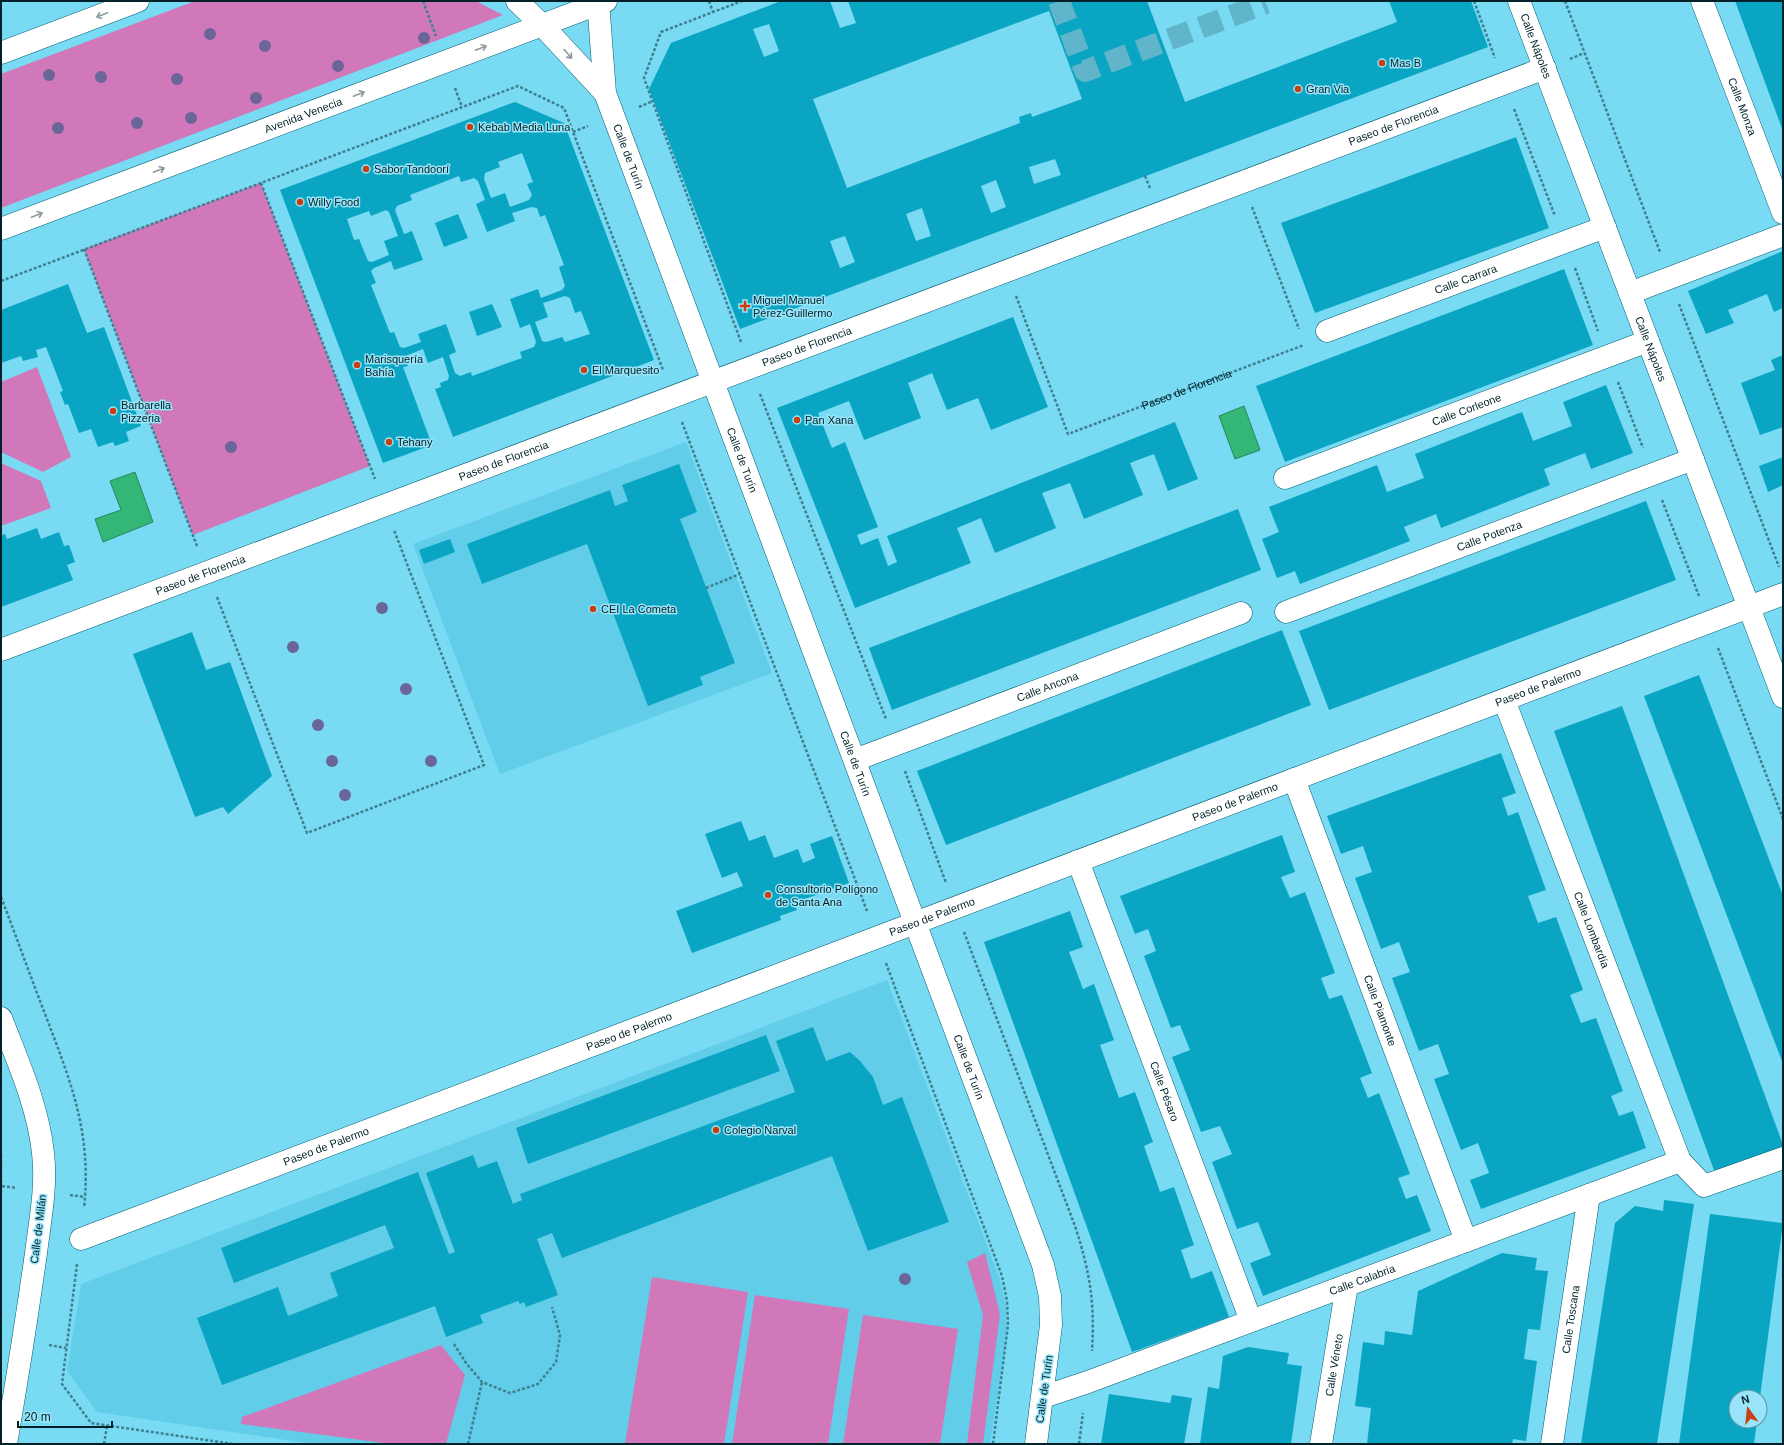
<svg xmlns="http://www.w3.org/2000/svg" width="1784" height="1445" viewBox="0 0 1784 1445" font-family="Helvetica,sans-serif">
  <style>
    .built { fill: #61cde8 }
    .green { fill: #d178bb }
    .water { fill: #34b676; stroke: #25895f }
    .building { fill: #0aa5c3; fill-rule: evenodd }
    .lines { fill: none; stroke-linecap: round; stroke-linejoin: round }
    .minor-tunnel { stroke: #60b5ca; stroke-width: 22; stroke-dasharray: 22 11; stroke-linecap: butt }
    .minor-casing { stroke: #025e70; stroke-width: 23 }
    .path { stroke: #3e8090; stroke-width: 2.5; stroke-dasharray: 3 2; stroke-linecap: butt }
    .minor { stroke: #fff; stroke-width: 22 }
    .tree { fill: #6b669a }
    .oneway { stroke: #8d9b9e }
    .poi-dot { fill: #c84012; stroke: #99e4f8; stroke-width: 1.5 }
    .labels { text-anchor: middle; stroke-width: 3; stroke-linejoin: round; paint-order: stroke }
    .street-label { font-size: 11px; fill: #012128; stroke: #99e4f8 }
    .poi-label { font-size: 11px; fill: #012128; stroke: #99e4f8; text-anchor: start }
  </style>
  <rect width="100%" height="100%" fill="#78daf3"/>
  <!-- built -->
  <g class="built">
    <path d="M686,442l86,231 -272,101 -87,-230z"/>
    <path d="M887,980l113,300 6,27 1,30 -17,107h-677l-216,-32 -30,-41 14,-87z"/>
  </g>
  <!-- green -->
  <g class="green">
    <path d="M195,1h281l27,14 -502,193v-134z"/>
    <path d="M261,183l109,283 -177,69 -109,-286z"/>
    <path d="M37,367l34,90 -28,15 -42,-20v-70z"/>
    <path d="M1,463l40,18 10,27 -50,18z"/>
    <path d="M985,1253l15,61 -17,130h-16l16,-129 -16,-53z"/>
    <path d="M652,1277l96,15 -24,152h-99z"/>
    <path d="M755,1295l94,14 -21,135h-96z"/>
    <path d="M863,1315l95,14 -18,115h-97z"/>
    <path d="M441,1345l24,30 -19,69h-55l-150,-20 1,-7z"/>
  </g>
  <!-- water -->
  <g class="water">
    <path d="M1244,406l16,44 -25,9 -16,-43z"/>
    <path d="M135,472l18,50 -50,20 -8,-23 26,-9 -11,-29z"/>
  </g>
  <!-- building -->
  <g class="building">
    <path d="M781,1h49l10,27 16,-5 -8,-22h299l38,101 212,-80 -8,-21h82l17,46 -748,282 -91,-240 22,-46zM1049,11l33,88 -50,18 -1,-4 -12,4 1,6 -173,65 -34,-89zM769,24l10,27 -15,6 -11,-28zM1055,159l6,16 -27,9 -5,-17zM996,180l10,27 -15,6 -10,-27zM922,208l9,28 -15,5 -10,-27zM845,236l10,26 -15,6 -10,-27z"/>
    <path d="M1735,1h48v130z"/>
    <path d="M515,102l49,21 90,237 -201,77 -18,-48 6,-2 -1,-4 8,-3 1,-4 -6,-19 -15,6 -5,-14 -15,6 -3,4 3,7 -5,1 29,78 -49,18 -103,-273zM522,153l11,29 -6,2 5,11 -3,5 -19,7 -5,-14 -14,5 -7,-19 1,-6 15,-6 -2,-5zM459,176l2,6 13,-4 4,3 7,19 -9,4 11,28 28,-11 -3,-8 19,-6 6,1 3,9 5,-2 19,50 -5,2 6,19 -3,4 -21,8 -3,-9 -28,10 10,29 10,-4 6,18 -2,5 -14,5 2,6 -50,18 -1,-4 -11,4 -5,-3 -6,-18 7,-3 -10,-28 -28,10 3,8 -17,6 -4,-1 -6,-15 -4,1 -19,-48 5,-2 -5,-12 3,-3 17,-7 3,9 29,-10 -11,-29 -8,3 -9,-24 2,-4 15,-6 -2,-5zM386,210l3,2 9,24 -14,5 5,14 -17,7 -4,-1 -9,-22 -5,1 -7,-21 22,-8 2,5zM565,296l5,2 5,15 6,-2 9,23 -25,8 -3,-5 -16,5 -4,-1 -7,-19 13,-5 -5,-14z"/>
    <path d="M1516,137l33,91 -234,85 -34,-90z"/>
    <path d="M458,214l10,24 -24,9 -9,-24z"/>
    <path d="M1783,251v57l-9,4 -7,-18 -39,16 6,13 -28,11 -18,-43z"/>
    <path d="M1564,269l29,76 -308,117 -29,-76z"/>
    <path d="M68,284l19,49 17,-6 37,99 -15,6 3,9 -14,5 -2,-4 -15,5 -7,-18 -12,4 -11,-29 -3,1 -5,-13 3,-1 -17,-44 -10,3 2,7 -15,4 -2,-5 -20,7v-53z"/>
    <path d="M492,304l10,23 -25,9 -8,-24z"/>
    <path d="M1013,317l35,90 -57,23 -13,-32 -31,12 -15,-37 -24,10 13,35 -57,22 -15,-39 -31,12 14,35 13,-6 33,85 -21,8 4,10 17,-7 10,28 9,-4 -10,-26 288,-114 23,57 -30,12 -14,-37 -24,9 13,32 -59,24 -14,-36 -28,10 14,35 -61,25 -14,-35 -24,10 14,35 -116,45 -78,-200z"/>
    <path d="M1783,355v72l-23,8 -19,-52 34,-13 -4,-10z"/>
    <path d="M1606,385l27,68 -42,16 -6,-16 -41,16 6,16 -109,43 -5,-14 -32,13 6,14 -110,43 -5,-13 -18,7 -15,-39 17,-7 -10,-25 108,-42 10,27 37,-14 -9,-24 107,-42 11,29 39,-15 -9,-24z"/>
    <path d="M1783,457v28l-15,7 -9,-26z"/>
    <path d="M679,464l18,48 -17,7 55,144 -35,14 3,8 -55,21 -61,-162 -105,40 -15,-40 143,-54 5,16 13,-5 -6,-16z"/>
    <path d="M1646,501l30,79 -347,130 -30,-79z"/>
    <path d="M1238,509l23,61 -369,140 -23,-62z"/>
    <path d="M37,528l4,11 18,-7 5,14 5,-1 6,17 -8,3 6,15 -72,27v-72l4,-1 2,5z"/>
    <path d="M450,539l5,13 -31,12 -5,-14z"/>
    <path d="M1282,630l29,75 -365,140 -29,-74z"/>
    <path d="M192,632l14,38 24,-8 42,114 -44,38 -5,-7 -28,10 -62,-163z"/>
    <path d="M1699,675l84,221v168l-139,-368z"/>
    <path d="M1622,706l161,439v3l-68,25 -161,-442z"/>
    <path d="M1501,753l15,40 -14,5 6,18 10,-4 28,78 -18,6 10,27 18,-6 27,73 -13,5 11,28 15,-5 27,73 -12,5 8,20 14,-5 13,37 -165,61 -11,-29 19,-7 -11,-30 -17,7 -27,-71 15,-5 -11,-30 -19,7 -27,-73 18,-6 -11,-30 -18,7 -26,-71 17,-6 -9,-26 -22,8 -14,-38z"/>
    <path d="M741,821l8,20 16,-6 9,23 24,-9 5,14 12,-5 -5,-14 22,-8 17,47 -55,20 3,7 -17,6 1,4 -89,33 -16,-42 67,-25 -6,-14 -15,6 -17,-44z"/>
    <path d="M1282,835l13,37 -14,5 9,21 15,-6 30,81 -14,5 8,21 13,-4 30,78 -12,5 8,20 11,-5 31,81 -12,4 8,21 11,-4 14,36 -168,65 -13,-33 21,-8 -13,-33 -21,7 -25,-67 20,-8 -12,-28 -19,6 -29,-75 18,-7 -10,-25 -9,3 -27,-72 12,-5 -8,-22 -13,5 -15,-38z"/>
    <path d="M1070,911l13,36 -14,5 14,37 11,-5 20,56 -14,5 19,53 16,-6 18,50 -9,4 16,46 14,-5 20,58 -13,5 10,29 21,-8 17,46 -97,35 -148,-410z"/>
    <path d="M813,1027l13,34 24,-9 10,9 13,16 10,28 19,-8 47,125 -81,29 -36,-95 -270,102 -10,-25 -15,6 21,56 -32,12 -2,-5 -4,2 -2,-3 -38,14 3,8 -37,14 -11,-31 -213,79 -25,-67 81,-31 10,29 50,-20 -8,-23 64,-25 -9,-23 -151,58 -13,-35 197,-76 31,82 6,-2 -29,-79 47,-18 5,13 19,-7 16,43 9,-4 -2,-6 275,-102 -19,-51z"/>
    <path d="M766,1035l14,36 -252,93 -12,-36z"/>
    <path d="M1664,1200l30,4 -37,240h-76l34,-221 20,-17 28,5z"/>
    <path d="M1710,1214l73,9 -23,174h-24v24h21l-3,23h-75z"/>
    <path d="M1502,1253l35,5 -2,12 13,1 -8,59 -12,-1 -4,30 13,2 -11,80 -13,-2 -1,5h-145l4,-36 -16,-2 8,-64 21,3 1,-14 27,4 6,-44z"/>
    <path d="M1248,1347l41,6 -2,11 15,2 -11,78h-91l8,-57 11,2 4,-33z"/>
    <path d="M1109,1394l61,9 2,-8 20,3 -8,46h-83z"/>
  </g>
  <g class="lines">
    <!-- minor-tunnel -->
    <path class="minor-tunnel" d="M1059,1l26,70 181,-68"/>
    <!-- minor casing -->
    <g class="minor-casing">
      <g id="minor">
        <path d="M517,1l25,24 63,68"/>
        <path id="s2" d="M598,1l7,92 438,1172 7,31 1,29 -15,119"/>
        <path id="s3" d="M1519,1l264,696"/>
        <path id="s4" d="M1702,1l81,212"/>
        <path d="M1,53l137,-52"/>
        <path id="s5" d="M1,229l605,-228"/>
        <path d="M1630,293l153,-58"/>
        <path id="s6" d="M1327,331l278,-104"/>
        <path id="s7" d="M1285,478l363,-137"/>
        <path id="s8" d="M1286,612l407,-153"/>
        <path id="s9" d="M1,650l1544,-582"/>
        <path id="s10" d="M1504,700l176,461 24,25 79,-28"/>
        <path id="s11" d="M855,760l386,-147"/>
        <path id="s12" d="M1294,779l172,462"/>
        <path id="s13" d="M1078,861l173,460"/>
        <path d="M1,1018c17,44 37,88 42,135 4,33 -3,67 -7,100 -9,64 -19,127 -30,191"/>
        <path id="s14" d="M81,1239l1702,-645"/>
        <path id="s15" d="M1043,1397l45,-15 592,-221"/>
        <path id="s16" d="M1321,1444l26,-159"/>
        <path id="s17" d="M1552,1444l37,-249"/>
      </g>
    </g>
    <!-- path -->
    <g class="path">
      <path d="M423,1l13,35"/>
      <path d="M709,1l4,11"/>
      <path d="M1474,1l21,57"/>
      <path d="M1565,1l95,251"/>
      <path d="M1570,59l14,-6"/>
      <path d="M455,88l7,19"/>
      <path d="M639,107l14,-6"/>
      <path d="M1514,109l41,107"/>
      <path d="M573,132l15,-6"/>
      <path d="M1145,176l5,12"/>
      <path d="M261,183l114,296"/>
      <path d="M1252,207l47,122"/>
      <path d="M84,249l113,297"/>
      <path d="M1575,268l23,63"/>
      <path d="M1,281l517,-195 46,22 99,262"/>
      <path id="s1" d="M1016,296l52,138 236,-89"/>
      <path d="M1679,304l100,263"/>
      <path d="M741,342l-97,-264 17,-46 81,-31"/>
      <path d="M1618,382l25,66"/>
      <path d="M760,394l126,325"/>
      <path d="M682,422l185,489"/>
      <path d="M1662,500l37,96"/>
      <path d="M706,588l34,-14"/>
      <path d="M217,597l90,236 177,-68 -90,-235"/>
      <path d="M1718,648l65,171"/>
      <path d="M905,771l41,112"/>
      <path d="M1,897c15,39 29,78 44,117 26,68 47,119 39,194"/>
      <path d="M964,932l111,294c15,46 20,77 17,125"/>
      <path d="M886,963l116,313 5,25 1,24 -15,119"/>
      <path d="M1,1155v38"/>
      <path d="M2,1186l15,2"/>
      <path d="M70,1195l15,2"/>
      <path d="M77,1264l-15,120 29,39 142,21"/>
      <path d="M454,1344l12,19 16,19 28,11 28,-9 18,-22 4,-27 -8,-28"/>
      <path d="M49,1345l17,3"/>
      <path d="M104,1444l3,-18"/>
      <path d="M468,1444l14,-62"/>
      <path d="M1079,1444l4,-31"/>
    </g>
    <!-- minor -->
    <use href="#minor" class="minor"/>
  </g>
  <!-- trees -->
  <g class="tree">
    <circle cx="210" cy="34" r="6"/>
    <circle cx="424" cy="38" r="6"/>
    <circle cx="265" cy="46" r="6"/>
    <circle cx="338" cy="66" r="6"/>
    <circle cx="49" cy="75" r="6"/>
    <circle cx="101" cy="77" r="6"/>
    <circle cx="177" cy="79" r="6"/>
    <circle cx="256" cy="98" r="6"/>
    <circle cx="191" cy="118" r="6"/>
    <circle cx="137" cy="123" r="6"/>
    <circle cx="58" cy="128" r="6"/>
    <circle cx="231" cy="447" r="6"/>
    <circle cx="382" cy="608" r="6"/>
    <circle cx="293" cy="647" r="6"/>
    <circle cx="406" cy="689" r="6"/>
    <circle cx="318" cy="725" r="6"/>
    <circle cx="332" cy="761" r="6"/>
    <circle cx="431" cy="761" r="6"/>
    <circle cx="345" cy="795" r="6"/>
    <circle cx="905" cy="1279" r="6"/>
  </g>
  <!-- one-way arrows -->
  <defs><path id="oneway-shaft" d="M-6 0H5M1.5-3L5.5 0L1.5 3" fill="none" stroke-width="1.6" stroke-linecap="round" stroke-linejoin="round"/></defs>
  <g class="oneway">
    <use href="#oneway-shaft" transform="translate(102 15) rotate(159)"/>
    <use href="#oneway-shaft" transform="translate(481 48) rotate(-21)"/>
    <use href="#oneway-shaft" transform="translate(568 54) rotate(49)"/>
    <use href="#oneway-shaft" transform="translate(359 94) rotate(-21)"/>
    <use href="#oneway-shaft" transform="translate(159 170) rotate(-21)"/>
    <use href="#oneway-shaft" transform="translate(37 215) rotate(-21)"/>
  </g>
  <!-- markers -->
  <g class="poi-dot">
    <circle cx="1382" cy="63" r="4"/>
    <circle cx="1298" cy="89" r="4"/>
    <circle cx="470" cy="127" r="4"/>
    <circle cx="366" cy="169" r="4"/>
    <circle cx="300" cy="202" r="4"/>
    <path d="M743 300h4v4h4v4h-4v4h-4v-4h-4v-4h4z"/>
    <circle cx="357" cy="365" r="4"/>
    <circle cx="584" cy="370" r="4"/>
    <circle cx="113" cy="411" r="4"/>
    <circle cx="797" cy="420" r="4"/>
    <circle cx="389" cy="442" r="4"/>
    <circle cx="593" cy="609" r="4"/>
    <circle cx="768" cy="895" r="4"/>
    <circle cx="716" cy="1130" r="4"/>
  </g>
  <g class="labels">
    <!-- street labels -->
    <g class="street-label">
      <text dy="4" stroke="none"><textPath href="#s3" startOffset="48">Calle Nápoles</textPath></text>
      <text dy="4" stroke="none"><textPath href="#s4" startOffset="113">Calle Monza</textPath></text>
      <text dy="4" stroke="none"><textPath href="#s5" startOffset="323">Avenida Venecia</textPath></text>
      <text dy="4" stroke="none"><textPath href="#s9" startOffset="1488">Paseo de Florencia</textPath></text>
      <text dy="4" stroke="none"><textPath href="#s2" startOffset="160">Calle de Turín</textPath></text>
      <text dy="4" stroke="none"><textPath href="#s6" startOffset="148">Calle Carrara</textPath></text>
      <text dy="4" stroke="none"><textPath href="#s9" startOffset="861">Paseo de Florencia</textPath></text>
      <text dy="4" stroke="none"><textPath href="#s3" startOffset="372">Calle Nápoles</textPath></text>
      <text dy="4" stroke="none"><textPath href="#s1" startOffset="274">Paseo de Florencia</textPath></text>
      <text dy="4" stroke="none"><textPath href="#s7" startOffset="194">Calle Corleone</textPath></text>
      <text dy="4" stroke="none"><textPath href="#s9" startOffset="537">Paseo de Florencia</textPath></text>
      <text dy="4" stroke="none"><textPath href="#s2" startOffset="484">Calle de Turín</textPath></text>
      <text dy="4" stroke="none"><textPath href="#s8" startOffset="217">Calle Potenza</textPath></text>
      <text dy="4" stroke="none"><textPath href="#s9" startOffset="213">Paseo de Florencia</textPath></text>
      <text dy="4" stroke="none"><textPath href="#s11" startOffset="206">Calle Ancona</textPath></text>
      <text dy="4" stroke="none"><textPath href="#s14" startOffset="1558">Paseo de Palermo</textPath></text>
      <text dy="4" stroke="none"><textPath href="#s2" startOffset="808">Calle de Turín</textPath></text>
      <text dy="4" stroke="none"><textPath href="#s14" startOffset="1234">Paseo de Palermo</textPath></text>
      <text dy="4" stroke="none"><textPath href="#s14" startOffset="910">Paseo de Palermo</textPath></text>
      <text dy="4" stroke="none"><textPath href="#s10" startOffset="246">Calle Lombardía</textPath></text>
      <text dy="4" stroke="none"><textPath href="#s12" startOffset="247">Calle Piamonte</textPath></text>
      <text dy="4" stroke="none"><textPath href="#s14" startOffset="586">Paseo de Palermo</textPath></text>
      <text dy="4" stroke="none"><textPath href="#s2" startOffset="1132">Calle de Turín</textPath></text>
      <text dy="4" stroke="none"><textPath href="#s13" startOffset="246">Calle Pésaro</textPath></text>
      <text dy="4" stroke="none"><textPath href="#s14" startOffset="262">Paseo de Palermo</textPath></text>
      <text transform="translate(38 1229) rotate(-83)" y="4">Calle de Milán</text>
      <text dy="4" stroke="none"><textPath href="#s15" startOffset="340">Calle Calabria</textPath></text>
      <text dy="4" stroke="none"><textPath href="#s17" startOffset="126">Calle Toscana</textPath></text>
      <text dy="4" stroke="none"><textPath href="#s16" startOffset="80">Calle Véneto</textPath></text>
      <text transform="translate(1044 1389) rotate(-82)" y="4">Calle de Turín</text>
    </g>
    <!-- poi labels -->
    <g class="poi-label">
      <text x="1390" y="67">Mas B</text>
      <text x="1306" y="93">Gran Via</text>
      <text x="478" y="131">Kebab Media Luna</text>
      <text x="374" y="173">Sabor Tandoorí</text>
      <text x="308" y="206">Willy Food</text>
      <text x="753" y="304">Miguel Manuel<tspan x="753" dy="13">Pérez-Guillermo</tspan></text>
      <text x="365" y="363">Marisquería<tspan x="365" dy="13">Bahía</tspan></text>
      <text x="592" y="374">El Marquesito</text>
      <text x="121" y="409">Barbarella<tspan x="121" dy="13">Pizzeria</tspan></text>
      <text x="805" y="424">Pan Xana</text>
      <text x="397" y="446">Tehany</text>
      <text x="601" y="613">CEI La Cometa</text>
      <text x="776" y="893">Consultorio Polígono<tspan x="776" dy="13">de Santa Ana</tspan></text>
      <text x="724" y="1134">Colegio Narval</text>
    </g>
  </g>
  <!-- border -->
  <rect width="1784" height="1445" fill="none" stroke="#012128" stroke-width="4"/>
  <!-- north arrow -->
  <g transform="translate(1748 1409) rotate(345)"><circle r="19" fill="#99e4f8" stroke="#5c96a5"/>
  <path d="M0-3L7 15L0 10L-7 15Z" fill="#c84012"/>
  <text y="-6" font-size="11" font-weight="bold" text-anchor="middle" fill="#012128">N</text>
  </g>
  <!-- scale -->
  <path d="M18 1421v6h94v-6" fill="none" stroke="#012128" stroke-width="2"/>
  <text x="24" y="1421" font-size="12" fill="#012128" stroke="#99e4f8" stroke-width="3" paint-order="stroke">20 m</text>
</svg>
